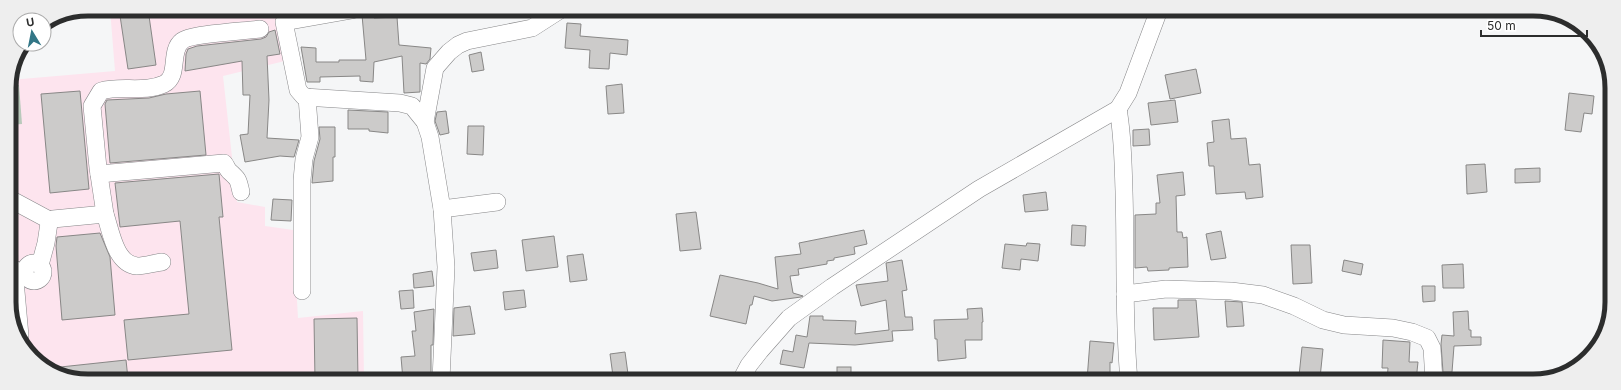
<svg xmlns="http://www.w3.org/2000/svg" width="1621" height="390" viewBox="0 0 1621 390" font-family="Inter,sans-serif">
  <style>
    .education { fill: #fde4ee }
    .green { fill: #b9c9bb }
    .building { fill: #cccbca; stroke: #888786 }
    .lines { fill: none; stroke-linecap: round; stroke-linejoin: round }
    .minor-casing { stroke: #868688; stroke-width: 18 }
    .minor { stroke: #fff; stroke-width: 17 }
    .rim { fill: none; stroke: #2c2d2d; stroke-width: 5 }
  </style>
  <rect width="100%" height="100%" fill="#f5f6f7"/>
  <!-- education -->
  <path class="education" d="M110,9h176l7,50 -70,17 14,126 28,5v19l28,4 5,88 65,-7 1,69 -292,-1 -40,-21 -21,-40 -2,-235 1,-3 105,-9z"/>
  <!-- green -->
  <path class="green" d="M9,85h10l3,39 -13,1z"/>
  <!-- building -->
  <g class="building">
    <path d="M119,9h29l8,56 -28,4z"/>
    <path d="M373,14l1,4 23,-1 2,28 32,3 -1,11 -4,5 -6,-1v29l-16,1 -2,-37 -28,6 -1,20 -13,-1v-5l-40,1v5h-13l-6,-35 15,1v14h23v-2h27l-4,-45z"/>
    <path d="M567,23l14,1 -1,12 48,4 -1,15 -17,-2 -1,16 -20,-1 1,-18 -25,-2z"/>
    <path d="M275,30l5,24 -13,2 2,44 -2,38 32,2 -5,17 -14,-1 -35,6 -5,-27 8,-1 2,-39h-7l-1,-34 -57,10 1,-17 2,-5 9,-3 64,-7 5,-2 3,-5z"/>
    <path d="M481,52l3,18 -12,2 -3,-17z"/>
    <path d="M1196,69l5,24 -31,6 -5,-24z"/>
    <path d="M622,84l2,29 -16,1 -2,-28z"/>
    <path d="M80,91l9,98 -39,4 -9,-99z"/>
    <path d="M200,91l6,64 -96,8 -5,-59 2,-4 42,-2 17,-4z"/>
    <path d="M1569,93l25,3 -2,18 -8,-1 -3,19 -16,-2z"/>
    <path d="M1175,100l3,22 -27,3 -3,-22z"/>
    <path d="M348,110l40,2v21l-19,-2v-2h-21z"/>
    <path d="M446,111l3,22 -9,2 -5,-14 2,-9z"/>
    <path d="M1229,119l2,20 15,-1 3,27 11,-1 3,33 -17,2 -1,-7 -29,2 -2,-28h-5l-2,-23 7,-1 -2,-21z"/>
    <path d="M468,126h16l-1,29 -16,-1z"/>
    <path d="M319,127h16v30h-2v24l-21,2 2,-22 6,-22z"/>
    <path d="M1149,129l1,16 -17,1v-16z"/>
    <path d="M1485,164l2,28 -20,2 -1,-29z"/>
    <path d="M1540,168v14l-25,1v-14z"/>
    <path d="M1183,172l2,23 -9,1 1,36h5l1,6 4,-1 1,30 -19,1v2l-21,1 -1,-4 -12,1v-53l21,-1v-11h4l-3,-28z"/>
    <path d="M219,174l4,43h-4l13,133 -104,10 -4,-40 65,-6 -9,-93 -60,6 -5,-44z"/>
    <path d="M1046,192l2,18 -23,2 -2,-17z"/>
    <path d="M273,199l19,1 -1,21 -20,-1z"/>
    <path d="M696,212l5,37 -21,2 -4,-37z"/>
    <path d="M1072,225l14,1 -1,20 -14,-1z"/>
    <path d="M864,230l3,14 -13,3 1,7 -21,4v2l-7,1v3l-29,5 1,6 -9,1 3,17 10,3 -2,1 -29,4 -18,-5 -2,9h-2l-4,19 -36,-8 10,-41 38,8 20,6 -3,-32 26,-3 -2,-11z"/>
    <path d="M1221,231l5,27 -15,2 -5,-26z"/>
    <path d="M100,233l10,24 5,58 -53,5 -6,-74 1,-9z"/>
    <path d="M554,236l4,31 -32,4 -4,-31z"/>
    <path d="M1027,243l13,1 -2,17 -17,-2 -1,11 -18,-2 3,-24 21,2z"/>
    <path d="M1291,245h19l2,38 -19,1z"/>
    <path d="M496,250l2,18 -24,3 -3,-18z"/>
    <path d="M583,254l4,26 -17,2 -3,-26z"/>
    <path d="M902,260l5,30 -5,1 3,26h7l1,13 -21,1 1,10 -38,4 -46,-2 -5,25 -24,-4 3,-14 10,2 3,-17 11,2 3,-21h13v4l33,1 -1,13 34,-4 -3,-30 -25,6 -5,-21 32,-4 -2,-18z"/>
    <path d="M1344,260l19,4 -2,11 -19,-4z"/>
    <path d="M1463,264l1,24h-21l-1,-23z"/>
    <path d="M432,271l2,15 -20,2 -1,-14z"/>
    <path d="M1422,286h13v15l-12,1z"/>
    <path d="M413,290l1,18 -13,1 -2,-18z"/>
    <path d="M524,290l2,17 -21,3 -2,-18z"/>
    <path d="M1178,300h18l3,37 -45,3 -1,-32h25z"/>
    <path d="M1225,301l17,1 2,24 -17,1z"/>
    <path d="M470,306l5,28 -22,2 1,-28z"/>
    <path d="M982,308l1,14h-1v18h-17l1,18 -28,3 -1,-22h-2l-1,-19 34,-1 -1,-10z"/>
    <path d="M434,309l-1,36h-2v35h-28l-2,-23 14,-1 -3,-25h4l-2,-19z"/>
    <path d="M1468,311l1,19h2v7h10v8l-27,1 -2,26h-9l-2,-28 1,-9 12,1 -1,-24z"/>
    <path d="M357,318l1,62h-43l-1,-61z"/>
    <path d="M1383,340l27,2 -1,20h9l-2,19h-29l1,-13h-6z"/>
    <path d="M1090,341l24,2 -2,20 -2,-1v18h-23z"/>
    <path d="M1302,347l21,2 -3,29 -21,-2z"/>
    <path d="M625,352l3,22 -15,2 -3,-22z"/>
    <path d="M126,360l2,19h-56l-21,-11z"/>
    <rect x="837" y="367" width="14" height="13"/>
  </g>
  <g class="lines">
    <!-- minor casing -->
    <g class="minor-casing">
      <g id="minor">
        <path d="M352,10l-68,12 14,68 6,7 96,6 12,3 13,16 5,15 12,72 4,58 -5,113"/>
        <path d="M1118,109c5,27 5,54 6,82 2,63 -1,127 5,189"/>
        <path d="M425,122l10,-54 14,-16 9,-7 9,-4 65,-13 28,-18"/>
        <path d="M99,174l125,-11c2,2 3,6 5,8 10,9 9,8 12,21"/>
        <path d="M10,199l41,22"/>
        <path d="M442,209l55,-7"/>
        <path d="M105,214l-7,-46 -6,-62 9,-15c20,-6 43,2 63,-7 16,-8 5,-33 18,-43 7,-7 64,-10 78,-12"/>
        <circle cx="34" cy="272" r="9"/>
        <path d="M40,265l6,-22 3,-20 4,-4 52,-5c6,17 10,50 32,52 8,0 17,-3 25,-4"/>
        <path d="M14,269l6,67"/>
        <path d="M302,291v-111l2,-21 6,-22 -3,-40"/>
        <path d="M1125,294l41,-5 65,2 32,4 31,11 29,14 21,5 49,3 19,4 15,6 5,10 2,33"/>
        <path d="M741,380l8,-15 11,-14 29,-33 43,-31 147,-98 139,-80 10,-16 31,-83"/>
      </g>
    </g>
    <!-- minor -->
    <use href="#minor" class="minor"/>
  </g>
  <!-- crop -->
  <path d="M0 0H1621V390H0ZM88 16H1533A72 72 0 0 1 1605 88V302A72 72 0 0 1 1533 374H88A72 72 0 0 1 16 302V88A72 72 0 0 1 88 16Z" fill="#eee" fill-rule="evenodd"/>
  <path class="rim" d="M88 16H1533A72 72 0 0 1 1605 88V302A72 72 0 0 1 1533 374H88A72 72 0 0 1 16 302V88A72 72 0 0 1 88 16Z"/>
  <!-- north arrow -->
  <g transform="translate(32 32) rotate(350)"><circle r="19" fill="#ffffff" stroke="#ababab"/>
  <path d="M0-3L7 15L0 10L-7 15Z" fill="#327686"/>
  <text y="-6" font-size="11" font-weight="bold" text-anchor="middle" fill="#2c2d2d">U</text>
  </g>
  <!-- scale -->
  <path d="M1481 30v6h106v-6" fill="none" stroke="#2c2d2d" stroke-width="2"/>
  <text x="1487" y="30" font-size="12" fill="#2c2d2d" stroke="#ffffff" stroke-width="3" paint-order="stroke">50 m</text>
</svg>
